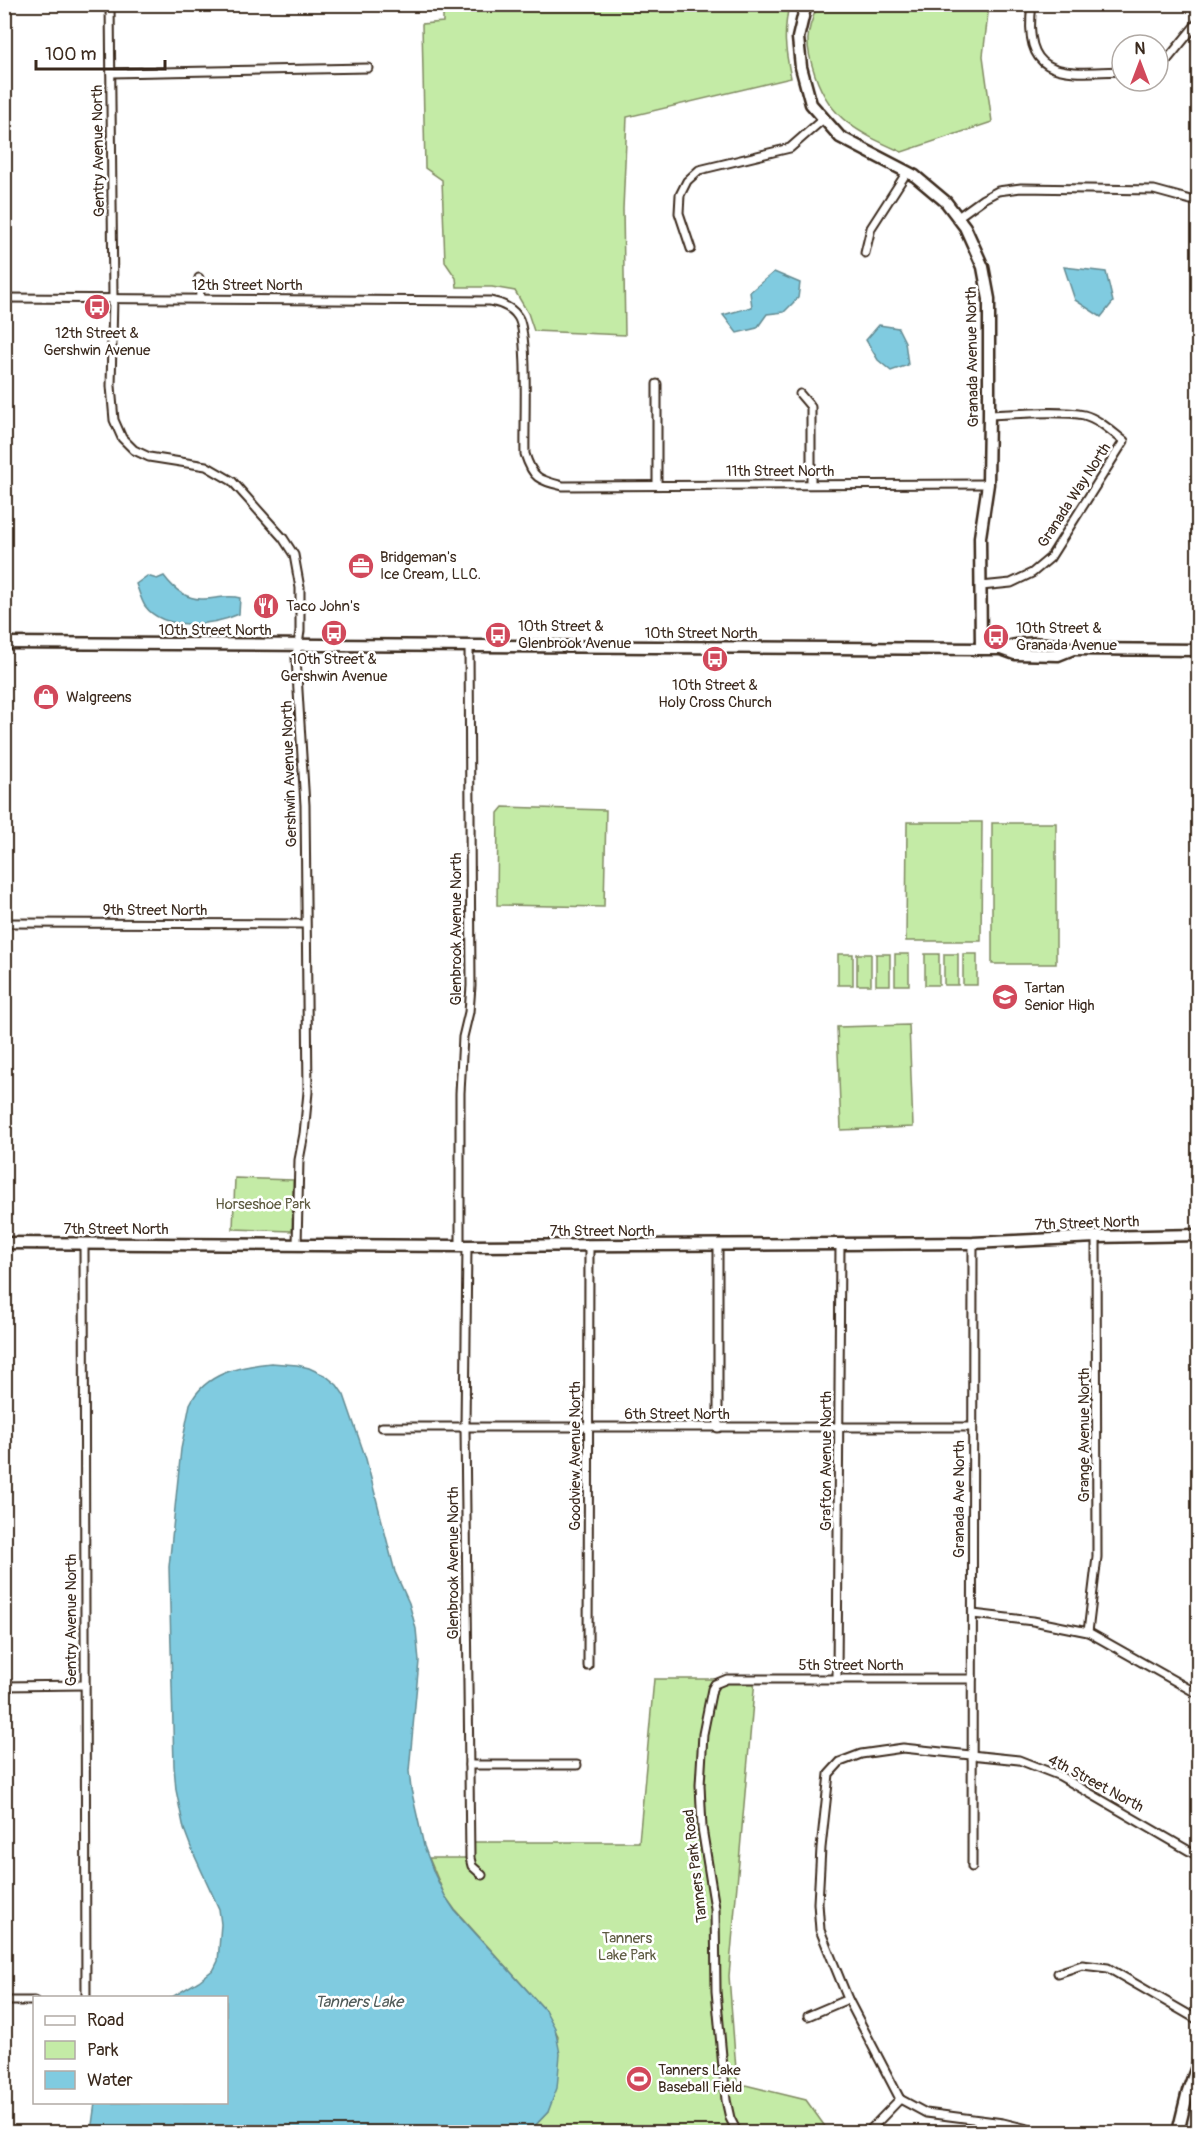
<svg xmlns="http://www.w3.org/2000/svg" width="1203" height="2137" viewBox="0 0 1203 2137" font-family="Pangolin,sans-serif">
  <style>
    .green { fill: #c4eba6; stroke: #808a62; stroke-width: 1.5 }
    .water { fill: #80cbe0; stroke: #648b92; stroke-width: 1.5 }
    .lines { fill: none; stroke-linecap: round; stroke-linejoin: round }
    .street-casing { stroke: #3b2a1e; stroke-width: 11 }
    .secondary-casing { stroke: #3b2a1e; stroke-width: 15 }
    .street { stroke: #fff; stroke-width: 7 }
    .secondary { stroke: #fff; stroke-width: 10 }
    .labels { text-anchor: middle; stroke-width: 5; stroke-linejoin: round; paint-order: stroke }
    .street-label { font-size: 15px; fill: #3b2a1e; stroke: #fff }
    .poi-label { font-size: 15px; fill: #3b2a1e; stroke: #fff; text-anchor: start }
    .park-label { font-size: 15px; fill: #5d5a40; stroke: #fff }
    .water-label { font-size: 16px; font-style: italic; fill: #505a58; stroke: #fff }
  </style>
  <rect width="100%" height="100%" fill="#fff"/>
  <filter id="ink" filterUnits="userSpaceOnUse"><feTurbulence type="fractalNoise" baseFrequency=".0167" numOctaves="2"/><feDisplacementMap in="SourceGraphic" scale="12" xChannelSelector="R" yChannelSelector="G"/><feConvolveMatrix kernelMatrix="1 2 1 2 8 2 1 2 1" color-interpolation-filters="sRGB"/></filter>
  <g filter="url(#ink)">
    <!-- green -->
    <g class="green">
      <path d="M443,5h346c-6,30 -4,44 2,73l-164,39 -4,92 2,126 -91,-4 -6,-18 -13,-22 -23,-4h-35l-1,-9 -11,-16 -3,-82 -17,-12 -3,-144 21,-2z"/>
      <path d="M818,5h171l-6,51 9,66 -90,30c-42,-19 -71,-31 -87,-77 -10,-30 -10,-41 3,-70z"/>
      <path d="M503,807l103,3 -2,97 -107,-2 1,-92z"/>
      <path d="M907,822h75l-1,119h-75z"/>
      <rect x="992" y="823" width="64" height="141"/>
      <rect x="838" y="954" width="15" height="31"/>
      <rect x="857" y="954" width="14" height="31"/>
      <rect x="876" y="954" width="14" height="31"/>
      <rect x="895" y="954" width="14" height="31"/>
      <rect x="925" y="954" width="14" height="31"/>
      <rect x="944" y="954" width="14" height="31"/>
      <rect x="963" y="954" width="14" height="31"/>
      <path d="M909,1025l4,102 -72,3 -4,-103z"/>
      <path d="M235,1178l58,2 -1,51 -59,-2z"/>
      <path d="M654,1679h101l-26,297 8,107 69,17 23,32h-300l19,-20 10,-76 -13,-26 -90,-100 -10,-14 -16,-38h40l1,-16h169z"/>
    </g>
    <!-- water -->
    <g class="water">
      <path d="M1064,267l42,5 7,30 -12,15 -26,-17z"/>
      <path d="M774,272l26,11 -2,15 -14,14 -17,2 -10,14 -20,5 -14,-18 29,-8 -2,-15z"/>
      <path d="M879,325l19,3 7,14 3,23 -17,6 -13,-11 -12,-20z"/>
      <path d="M147,576l10,3 7,-3c9,12 21,23 37,23 14,1 25,-5 39,-1l-1,16c-25,11 -75,18 -94,-8 -4,-6 -6,-15 -9,-22z"/>
      <path d="M271,1363l26,2 12,3 17,8 11,9 7,10 22,64 29,113 14,31 7,26 3,32 -10,110 2,18 13,57 10,27 11,23 10,15 90,99 10,18 5,26 -3,34 -9,24 -19,20h-438l4,-29 131,-1v-104l-54,-1 27,-16 15,-12 4,-8 3,-37 -2,-15 -27,-59 -8,-21 -8,-39 -2,-24 -5,-199 12,-118 9,-45c15,-31 50,-38 81,-41z"/>
    </g>
    <g class="lines">
      <!-- street casing -->
      <g class="street-casing">
        <g id="street">
          <path d="M110,4l3,293 -2,89 3,34 8,18 12,12 15,7 57,9 26,15 51,57 11,17 6,33v43l-4,27 9,147 3,287 -4,42 -5,26 -2,85"/>
          <path d="M1032,4c-10,77 32,69 90,67"/>
          <path d="M1158,67l9,-7 31,-38"/>
          <path d="M111,73l257,-5"/>
          <path d="M958,217l25,-18 15,-8 23,-3 133,2 44,12"/>
          <path d="M691,249l-12,-36 1,-18 7,-14 12,-11 91,-22 32,-28"/>
          <path d="M865,253l6,-25 36,-56"/>
          <path d="M199,278l1,20"/>
          <path d="M4,298l486,3c10,2 22,6 28,16 11,16 6,112 7,137 8,25 14,26 38,32l425,-2"/>
          <path d="M800,394l11,13v77"/>
          <path d="M657,485v-101"/>
          <path d="M981,586l30,-3 21,-10 18,-15 74,-117c-12,-9 -25,-22 -40,-26 -22,-5 -71,-1 -95,0"/>
          <path d="M4,923l301,1"/>
          <path d="M84,1243l2,755"/>
          <path d="M718,1245v183"/>
          <path d="M460,1246v-153l3,-56 6,-25 2,-26 -2,-340"/>
          <path d="M467,1246l-2,182 5,430 2,8 10,9"/>
          <path d="M382,1427h590"/>
          <path d="M973,1614l60,7 55,11 110,62"/>
          <path d="M1088,1632l9,-75 -1,-320"/>
          <path d="M588,1666l1,-420"/>
          <path d="M837,1679l3,-435"/>
          <path d="M4,1686l81,-1"/>
          <path d="M469,1765h108"/>
          <path d="M972,1867l1,-624"/>
          <path d="M1058,1973l24,-8 26,3 90,52"/>
          <path d="M4,2001h30"/>
          <path d="M808,2016l40,-17"/>
          <path d="M900,2099l-52,-100 -28,-69 -2,-27 3,-55 8,-74 11,-12 21,-8 42,-6 116,12 41,16 138,80"/>
          <path d="M900,2099l26,14 77,10 37,9"/>
          <path d="M737,2132l-7,-14 -4,-18 -10,-109 -1,-83 -13,-80 -2,-43 3,-51 9,-45 3,-5 12,-5h245"/>
          <path d="M868,2132l32,-33"/>
        </g>
      </g>
      <!-- secondary casing -->
      <g class="secondary-casing">
        <g id="secondary">
          <path d="M806,4l-8,34 3,29 10,37 29,33 75,39 31,26 19,25 18,40 6,32v116l-1,69 -8,53 1,112"/>
          <path d="M4,643l977,6h20l14,5 43,1 15,-6"/>
          <path d="M1001,649c23,-8 50,-7 72,0l125,1"/>
          <path d="M4,1243l456,3 380,-2 133,-1 123,-6 102,-2"/>
          <path d="M1178,2132l10,-41 10,-27"/>
        </g>
      </g>
      <!-- street -->
      <use href="#street" class="street"/>
      <!-- secondary -->
      <use href="#secondary" class="secondary"/>
    </g>
  </g>
  <!-- icons -->
  <defs>
    <g id="bus-disc" transform="scale(1.35)"><circle r="9.5" fill="#d1495b" stroke="#fff"/><path d="M-5-6H5V4H4V6H2V4H-2V6H-4V4H-5ZM-3.5-4V0h7V-4ZM-3.5 1.2v1.5H-2V1.2ZM2 1.2v1.5H3.5V1.2Z" fill="#fff"/></g>
    <g id="office-disc" transform="scale(1.35)"><circle r="9.5" fill="#d1495b" stroke="#fff"/><path d="M-6-3h4V-5.5h4V-3h4V5H-6ZM-1-4.5V-3h2v-1.5ZM-6 0V1H6V0Z" fill="#fff"/></g>
    <g id="restaurant-disc" transform="scale(1.35)"><circle r="9.5" fill="#d1495b" stroke="#fff"/><path d="M-5-6h1v4h1v-4h1v4h1v-4h1v5L-1.5 .5V6h-2V.5L-5-1ZM5-6V6H3V1.5H1.5Q1.5-4 5-6Z" fill="#fff"/></g>
    <g id="shop-disc" transform="scale(1.35)"><circle r="9.5" fill="#d1495b" stroke="#fff"/><path d="M-5-2.5h2.3a2.7 3.5 0 0 1 5.4 0H5L5.5 6h-11ZM-1.5-2.5h3a1.5 2.3 0 0 0-3 0Z" fill="#fff"/></g>
    <g id="school-disc" transform="scale(1.35)"><circle r="9.5" fill="#d1495b" stroke="#fff"/><path d="M0-5L7-2L0 1L-7-2ZM-4 1L0 2.5L4 1V4Q0 6-4 4Z" fill="#fff"/></g>
    <g id="stadium-disc" transform="scale(1.35)"><circle r="9.5" fill="#d1495b" stroke="#fff"/><path d="M0-5a6.5 5 0 1 0 0 10a6.5 5 0 1 0 0-10ZM-3.5-1.8h7v3.6h-7Z" fill="#fff"/></g>
  </defs>
  <g fill-rule="evenodd">
    <use href="#bus-disc" x="97" y="307"/>
    <use href="#office-disc" x="361" y="566"/>
    <use href="#restaurant-disc" x="266" y="606"/>
    <use href="#bus-disc" x="334" y="633"/>
    <use href="#bus-disc" x="498" y="635"/>
    <use href="#bus-disc" x="996" y="637"/>
    <use href="#bus-disc" x="715" y="659"/>
    <use href="#shop-disc" x="46" y="697"/>
    <use href="#school-disc" x="1005" y="997"/>
    <use href="#stadium-disc" x="639" y="2079"/>
  </g>
  <g class="labels">
    <!-- street labels -->
    <g class="street-label">
      <text transform="translate(98 151) rotate(-91)" y="5">Gentry Avenue North</text>
      <text x="247" y="290">12th Street North</text>
      <text transform="translate(972 357) rotate(-91)" y="5">Granada Avenue North</text>
      <text x="780" y="476">11th Street North</text>
      <text transform="translate(1074 495) rotate(-57)" y="5">Granada Way North</text>
      <text x="215" y="635">10th Street North</text>
      <text x="701" y="638">10th Street North</text>
      <text transform="translate(289 774) rotate(-92)" y="5">Gershwin Avenue North</text>
      <text x="155" y="915">9th Street North</text>
      <text transform="translate(456 929) rotate(-90)" y="5">Glenbrook Avenue North</text>
      <text transform="translate(1087 1223) rotate(-2)" y="5">7th Street North</text>
      <text x="116" y="1234">7th Street North</text>
      <text x="602" y="1236">7th Street North</text>
      <text x="677" y="1419">6th Street North</text>
      <text transform="translate(1084 1435) rotate(-90)" y="5">Grange Avenue North</text>
      <text transform="translate(575 1456) rotate(-90)" y="5">Goodview Avenue North</text>
      <text transform="translate(826 1461) rotate(-90)" y="5">Grafton Avenue North</text>
      <text transform="translate(959 1499) rotate(-90)" y="5">Granada Ave North</text>
      <text transform="translate(453 1563) rotate(-90)" y="5">Glenbrook Avenue North</text>
      <text transform="translate(71 1620) rotate(-90)" y="5">Gentry Avenue North</text>
      <text x="851" y="1670">5th Street North</text>
      <text transform="translate(1096 1783) rotate(28)" y="5">4th Street North</text>
      <text transform="translate(695 1866) rotate(-97)" y="5">Tanners Park Road</text>
    </g>
    <!-- poi labels -->
    <g class="poi-label">
      <text x="97" y="338" text-anchor="middle">12th Street &amp;<tspan x="97" dy="17">Gershwin Avenue</tspan></text>
      <text x="380" y="562">Bridgeman's<tspan x="380" dy="17">Ice Cream, LLC.</tspan></text>
      <text x="286" y="611">Taco John's</text>
      <text x="518" y="631">10th Street &amp;<tspan x="518" dy="17">Glenbrook Avenue</tspan></text>
      <text x="1016" y="633">10th Street &amp;<tspan x="1016" dy="17">Granada Avenue</tspan></text>
      <text x="334" y="664" text-anchor="middle">10th Street &amp;<tspan x="334" dy="17">Gershwin Avenue</tspan></text>
      <text x="715" y="690" text-anchor="middle">10th Street &amp;<tspan x="715" dy="17">Holy Cross Church</tspan></text>
      <text x="66" y="702">Walgreens</text>
      <text x="1024" y="993">Tartan<tspan x="1024" dy="17">Senior High</tspan></text>
      <text x="658" y="2075">Tanners Lake<tspan x="658" dy="17">Baseball Field</tspan></text>
    </g>
    <!-- park labels -->
    <g class="park-label">
      <text x="263" y="1209">Horseshoe Park</text>
      <text x="627" y="1943">Tanners<tspan x="627" dy="17">Lake Park</tspan></text>
    </g>
    <!-- water labels -->
    <g class="water-label">
      <text x="359" y="2007">Tanners Lake</text>
    </g>
  </g>
  <!-- margin -->
  <rect width="1203" height="2137" fill="none" stroke="#fff" stroke-width="24"/>
  <rect x="12" y="12" width="1179" height="2113" fill="none" stroke="#3b2a1e" stroke-width="2" filter="url(#ink)"/>
  <!-- legend -->
  <rect x="33" y="1996" width="195" height="108" fill="#ffffff" stroke="#b1aaa5" stroke-width="1.5"/>
  <rect x="45" y="2016" width="30" height="9" fill="#ffffff" stroke="#b1aaa5" stroke-width="1.5"/>
  <text x="87" y="2026" font-size="18" fill="#3b2a1e">Road</text>
  <rect x="45" y="2041" width="30" height="18" fill="#c4eba6" stroke="#b1aaa5" stroke-width="1.5"/>
  <text x="87" y="2056" font-size="18" fill="#3b2a1e">Park</text>
  <rect x="45" y="2071" width="30" height="18" fill="#80cbe0" stroke="#b1aaa5" stroke-width="1.5"/>
  <text x="87" y="2086" font-size="18" fill="#3b2a1e">Water</text>
  <!-- north arrow -->
  <g transform="translate(1140 63)"><circle r="28" fill="#ffffff" stroke="#b1aaa5" stroke-width="1.5"/>
  <path d="M0-4.5L10 22L0 15L-10 22Z" fill="#d1495b"/>
  <text y="-9" font-size="16" font-weight="bold" text-anchor="middle" fill="#3b2a1e">N</text>
  </g>
  <!-- scale -->
  <path d="M36 60v9h129v-9" fill="none" stroke="#3b2a1e" stroke-width="3"/>
  <text x="45" y="60" font-size="18" fill="#3b2a1e" stroke="#ffffff" stroke-width="4.5" paint-order="stroke">100 m</text>
</svg>
